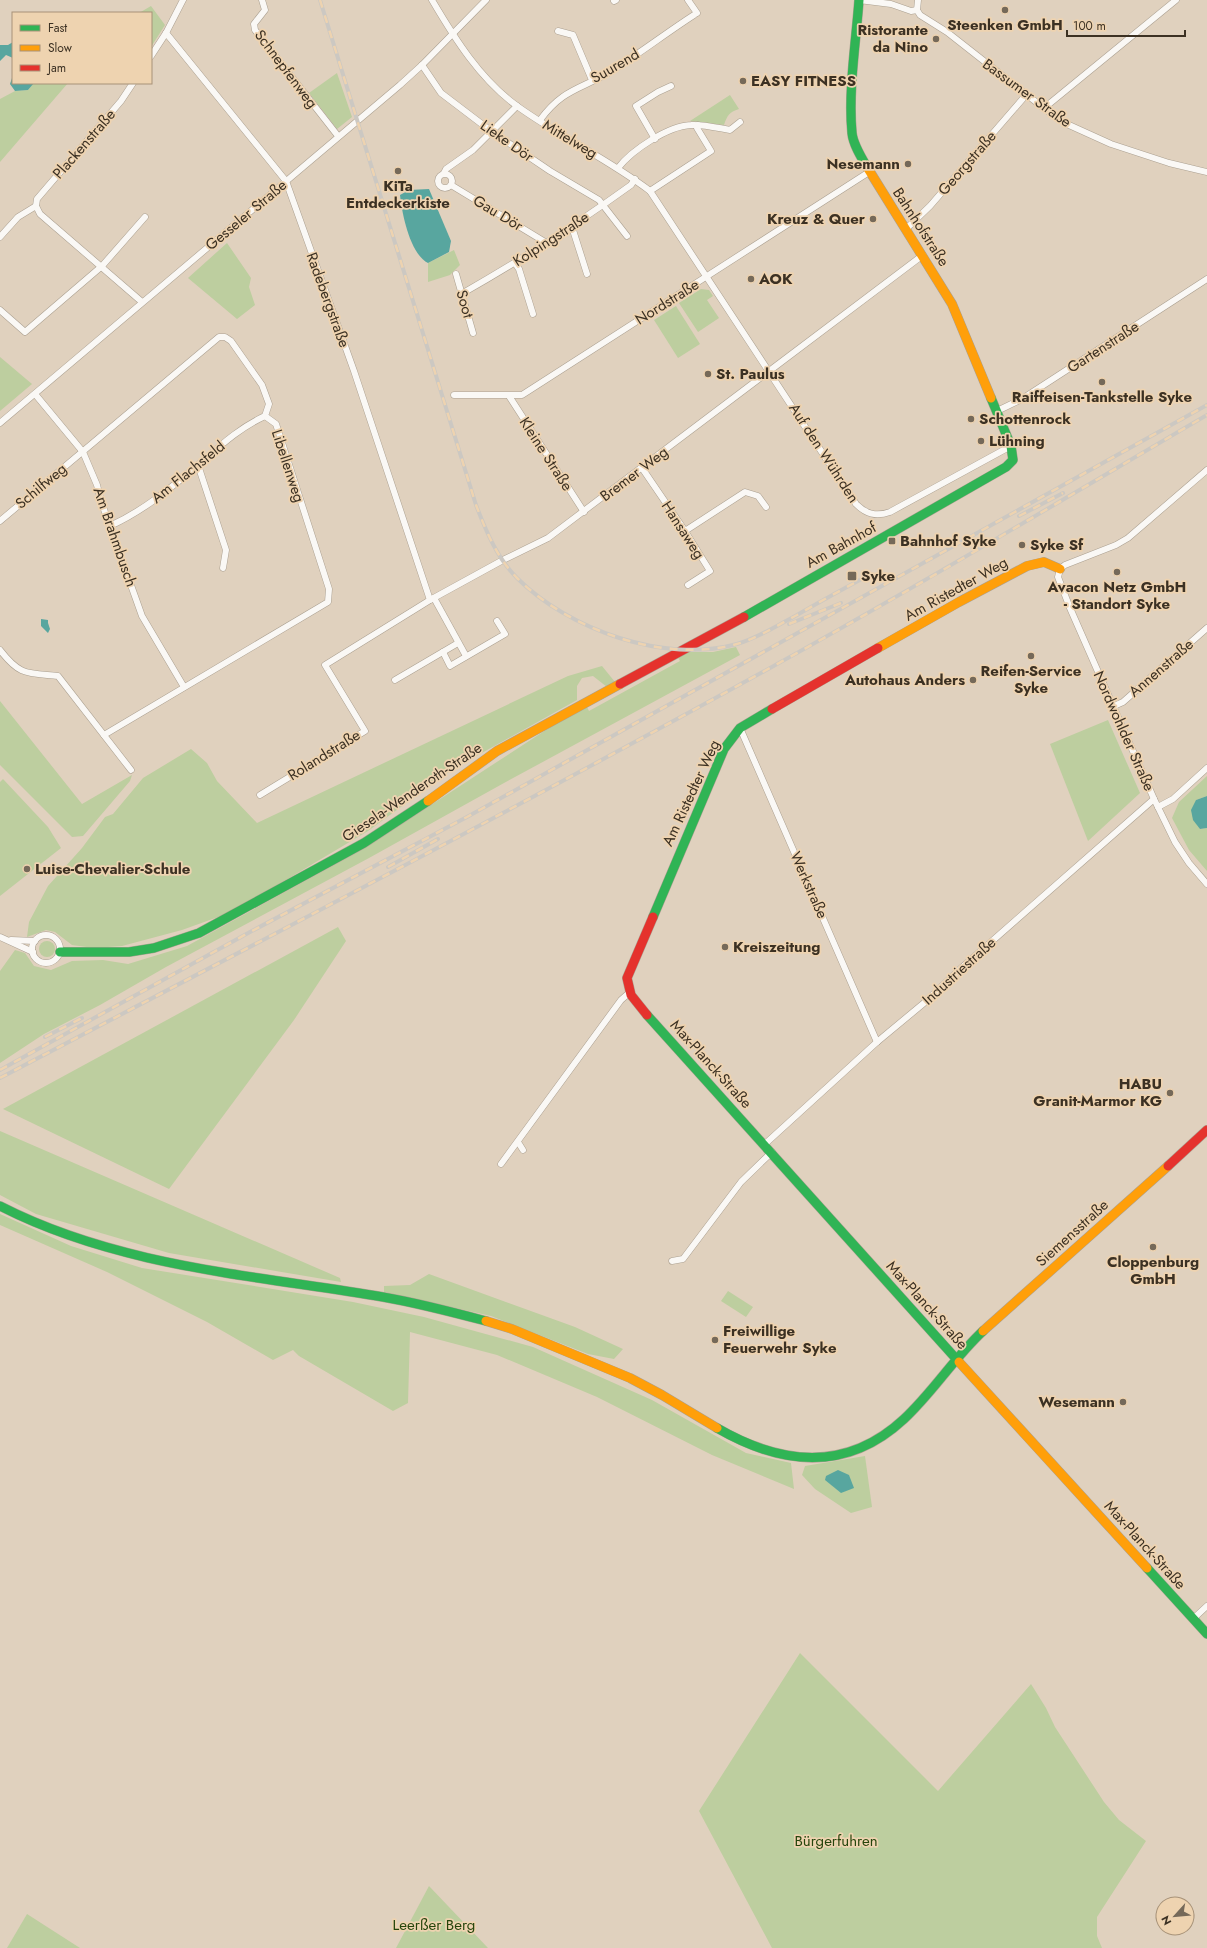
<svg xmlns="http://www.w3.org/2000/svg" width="1207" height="1948" viewBox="0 0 1207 1948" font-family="Jost,sans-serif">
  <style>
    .green { fill: #bdce9f }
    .water { fill: #58a69f }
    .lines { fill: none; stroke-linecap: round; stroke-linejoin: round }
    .street-casing { stroke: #aba091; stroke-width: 7 }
    .fast-casing { stroke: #aba091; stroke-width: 10 }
    .slow-casing { stroke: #aba091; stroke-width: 10 }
    .jam-casing { stroke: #aba091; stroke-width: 10 }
    .street { stroke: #faf8f5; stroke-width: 6 }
    .fast { stroke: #30b455; stroke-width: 9 }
    .slow { stroke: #ff9f0a; stroke-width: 9 }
    .jam { stroke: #e5322d; stroke-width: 9 }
    .rail-casing { stroke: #ccc8c2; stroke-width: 4 }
    .rail { stroke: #eed3b0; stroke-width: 2.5; stroke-dasharray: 8; stroke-linecap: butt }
    .poi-dot { fill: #756959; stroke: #eed3b0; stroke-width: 1.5 }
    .labels { text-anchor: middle; stroke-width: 3.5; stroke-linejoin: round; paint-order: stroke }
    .poi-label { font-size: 15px; font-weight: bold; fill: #3c3123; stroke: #eed3b0; text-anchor: start }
    .street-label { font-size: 15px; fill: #3c3123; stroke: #eed3b0 }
    .park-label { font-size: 15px; fill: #25450c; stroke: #eed3b0 }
  </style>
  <rect width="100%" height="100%" fill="#e0d1be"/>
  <!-- green -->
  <g class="green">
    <path d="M151,6l14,19 -14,22v-34h-12z"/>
    <path d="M337,73l15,44 -15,12 -28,-36z"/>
    <path d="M34,83h34l-68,79v-63l15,-8 13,-1z"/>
    <path d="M730,95l9,14c-10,3 -12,7 -15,16l-34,-4z"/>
    <path d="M227,243l24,35 -2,9 6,18 -18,14 -49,-41z"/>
    <path d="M454,250l6,15 -10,10 -22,7v-19z"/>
    <path d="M701,289l8,1 4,6 -6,4 12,18 -21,14 -19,-29z"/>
    <path d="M676,306l24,38 -22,14 -24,-38z"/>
    <path d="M0,357l32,27 -32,27z"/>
    <path d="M736,647l4,8 -236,128 -135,75 -203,109 -66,38 -56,29 -44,29v-92l15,-21 10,3 9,13 17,4 21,-9 31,-1 25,4 59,-18 178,-98 187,-122 35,-19 2,4 91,-50 -3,-5 2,-4h34z"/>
    <path d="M602,666l13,16 -8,5 -14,-11 -11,2 -5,8v14l-124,69 -85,62 -136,81 -50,18 -60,16 -28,2 -22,-3 -17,-13 -9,-2 -19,7 2,-15 19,-36 34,-38 23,-31 8,-3 30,-36 48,-29 16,14 10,18 40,42 311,-147z"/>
    <path d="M0,701l82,103 50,-29 -2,6 -47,55 -11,1 -72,-72z"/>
    <path d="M1108,720l32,73 -52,48 -38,-97z"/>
    <path d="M1207,776v20l-11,4 4,29 7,-1v43l-18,-21 -17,-32 7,-16z"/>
    <path d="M3,779l45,48 13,21 -61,48v-114z"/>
    <path d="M338,927l8,14 -52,79 -125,169 -166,-80z"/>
    <circle cx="47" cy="949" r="8"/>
    <path d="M0,1131l340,147 1,4 -172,-29 -133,-39 -36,-19z"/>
    <path d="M0,1214l71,32 71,22 211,34 71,15 109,30 119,53 94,53 45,10 3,26 -82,-34 -115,-58 -100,-42 -87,-23 -2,71 -15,8 -94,-55 -6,-6 -20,10 -66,-38 -100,-50 -107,-47z"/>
    <path d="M429,1274l146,53 48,22 -9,10 -26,-5 -97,-38 -107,-24v-6l26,-1z"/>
    <path d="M728,1291l25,16 -7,10 -25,-16z"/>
    <path d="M865,1456l7,51 -21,6 -36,-24 -13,-14 3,-9z"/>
    <path d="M800,1653l138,138 93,-107 15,24 9,19 49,75 15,18 27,21 -49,76v19l5,12h-330l-73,-137z"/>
    <path d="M429,1886l59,62h-92z"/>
    <path d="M27,1914l53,34h-73z"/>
  </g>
  <!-- water -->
  <g class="water">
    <path d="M13,42v16l-7,-3 -6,6v-16h8z"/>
    <path d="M13,75v8h21l-6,7 -13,1 -5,-7z"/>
    <path d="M429,189l22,52 -2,11 -21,11c-18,-9 -26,-49 -28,-68l9,-5z"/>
    <path d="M41,619l7,1v3l2,6 -2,4 -7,-7z"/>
    <path d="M1207,796v32l-7,1 -7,-9 -2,-10 5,-10z"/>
    <path d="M838,1470l11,5 5,13 -13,5 -16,-13 1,-4z"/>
  </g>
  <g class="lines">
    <!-- street casing -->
    <g class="street-casing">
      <g id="street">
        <path d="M262,0l3,10 -11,14 1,6 83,106"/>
        <path d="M432,0c23,39 48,79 85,106 43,31 91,53 133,85l206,313c10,10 20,13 34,8l121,-66"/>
        <path d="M688,0l9,13"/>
        <path d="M859,0l32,4 20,7 6,-1"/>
        <path d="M918,0l-1,10 3,5 27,17 98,77 24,16 42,19 58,19 38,9"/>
        <path d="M614,1l2,-1"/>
        <path d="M558,31l15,4 19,45"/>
        <path d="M166,33l120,148 68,190 76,229"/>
        <path d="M151,56l15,-23 17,-33"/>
        <path d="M422,65l19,28 50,38 59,40 49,29 28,36"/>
        <path d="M133,83l-12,18 -84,98 -1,7 4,8 102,88"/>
        <path d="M1045,109l4,-5 127,-104"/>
        <path d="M540,120c23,-31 39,-30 70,-48 29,-18 56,-39 84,-57"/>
        <path d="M655,139l-19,-33 22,-14 13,-6"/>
        <path d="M618,168c14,-18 50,-42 73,-43 12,-1 27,3 39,5l10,-8"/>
        <path d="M444,173l2,-4 27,-19 44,-44"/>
        <circle cx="445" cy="181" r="7"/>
        <path d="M451,185l94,57"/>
        <path d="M650,191l61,-40 -14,-23 1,-3"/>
        <path d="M572,227l15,47"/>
        <path d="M906,229l24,-23 96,-111"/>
        <path d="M0,237l18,-20 18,-11"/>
        <path d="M515,263l4,6 14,45"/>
        <path d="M456,274l17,59"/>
        <path d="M463,293c58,-33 114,-69 168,-108l4,-6"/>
        <path d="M0,310l25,22 77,-66 43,-49"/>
        <path d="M35,394l48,58 14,33 4,16 41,115 42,71"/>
        <path d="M454,395h68l347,-223"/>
        <path d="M509,396l75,116"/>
        <path d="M997,411l25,-12 185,-120"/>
        <path d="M0,423l400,-338 22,-20 64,-65"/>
        <path d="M198,465l28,85 -3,18"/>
        <path d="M642,468l43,63 25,40 -22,14"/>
        <path d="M1207,470l-79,68 -12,7 -51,20 -5,4 -2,8 12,31 84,191 21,43 14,21 18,21"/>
        <path d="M0,521l219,-184h6l6,4 31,44 7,19 -4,12 11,8 53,165 -1,13 -224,133"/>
        <path d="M110,526c33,-15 61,-38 88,-61 22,-19 41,-37 67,-49"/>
        <path d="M685,531l60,-39 13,4 8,11"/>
        <path d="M434,598l32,58"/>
        <path d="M0,650c20,26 27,23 58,26l73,94"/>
        <path d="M443,652l7,14 55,-32 -8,-13"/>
        <path d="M395,680l63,-37"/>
        <path d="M1114,706l9,-4 84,-74"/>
        <path d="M740,728l137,314"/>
        <path d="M260,795l105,-64 -40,-66 105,-65 73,-40 45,-22 375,-283"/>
        <path d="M1158,807l15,-8 34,-31"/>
        <circle cx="46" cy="949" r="14"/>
        <path d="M0,937l33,15"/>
        <path d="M11,940l24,1"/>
        <path d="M518,1142l5,8"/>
        <path d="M765,1144l112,-102 47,-39 34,-32 196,-172"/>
        <path d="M501,1164l120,-164 8,-7"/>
        <path d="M672,1261l11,-2 58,-77 31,-30"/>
        <path d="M1193,1619l14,-13"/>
      </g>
    </g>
    <!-- fast casing -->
    <g class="fast-casing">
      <g id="fast">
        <path d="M859,0c-3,42 -11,91 -7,133 1,11 9,24 15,34"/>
        <path d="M744,617l262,-150 7,-7 -2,-14 -20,-48"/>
        <path d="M653,917l71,-168 16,-21 32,-19"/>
        <path d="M60,952h69l25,-4 45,-15 165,-90 64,-42"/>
        <path d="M647,1015l312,347"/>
        <path d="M0,1206c119,61 254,69 383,91 35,6 69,15 103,24"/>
        <path d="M717,1428c64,37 129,45 187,-9 29,-27 50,-61 79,-88"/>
        <path d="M1147,1568l60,66"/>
      </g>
    </g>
    <!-- slow casing -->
    <g class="slow-casing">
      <g id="slow">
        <path d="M867,167l85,137 39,94"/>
        <path d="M878,648l81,-46 68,-36 17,-4 16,7"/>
        <path d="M428,801l69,-50 123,-67"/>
        <path d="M486,1321l26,8 118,49 32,17 55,33"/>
        <path d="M983,1331l185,-165"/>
        <path d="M959,1362l188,206"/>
      </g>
    </g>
    <!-- jam casing -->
    <g class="jam-casing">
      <g id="jam">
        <path d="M620,684l124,-67"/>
        <path d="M772,709l106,-61"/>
        <path d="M647,1015l-16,-20 -4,-17 26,-61"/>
        <path d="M1168,1166l39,-36"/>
      </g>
    </g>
    <!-- street -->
    <use href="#street" class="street"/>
    <!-- fast -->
    <use href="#fast" class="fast"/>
    <!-- slow -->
    <use href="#slow" class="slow"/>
    <!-- jam -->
    <use href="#jam" class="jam"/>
    <!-- rail casing -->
    <g class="rail-casing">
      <g id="rail">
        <path d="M320,0l156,505c10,26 21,53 41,73 52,52 148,86 220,66 21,-6 41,-19 60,-29 24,-14 48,-27 72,-40"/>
        <path d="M1019,516l44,-23"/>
        <path d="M789,624l52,-21"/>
        <path d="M388,867l50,-28"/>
        <path d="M45,1037l37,-19"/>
        <path d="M0,1070l250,-138 217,-115 740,-412"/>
        <path d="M0,1078c257,-135 515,-269 770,-410 147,-81 292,-168 437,-253"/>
      </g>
    </g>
    <!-- rail -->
    <use href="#rail" class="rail"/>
  </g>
  <!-- markers -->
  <g class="poi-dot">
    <circle cx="1005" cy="10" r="4"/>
    <circle cx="936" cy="39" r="4"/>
    <circle cx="743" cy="81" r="4"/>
    <circle cx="908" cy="164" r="4"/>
    <circle cx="398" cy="171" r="4"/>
    <circle cx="873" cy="219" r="4"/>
    <circle cx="751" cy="279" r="4"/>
    <circle cx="708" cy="374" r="4"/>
    <circle cx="1102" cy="382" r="4"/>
    <circle cx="971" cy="419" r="4"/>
    <circle cx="981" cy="441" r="4"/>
    <rect x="888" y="537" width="8" height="8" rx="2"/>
    <circle cx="1022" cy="545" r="4"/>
    <circle cx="1117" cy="572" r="4"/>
    <rect x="847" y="571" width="10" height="10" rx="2"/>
    <circle cx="1031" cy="656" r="4"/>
    <circle cx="973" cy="680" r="4"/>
    <circle cx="27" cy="869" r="4"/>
    <circle cx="725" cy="947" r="4"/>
    <circle cx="1170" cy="1093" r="4"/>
    <circle cx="1153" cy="1247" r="4"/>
    <circle cx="715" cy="1340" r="4"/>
    <circle cx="1123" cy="1402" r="4"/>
  </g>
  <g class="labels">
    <!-- poi labels -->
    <g class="poi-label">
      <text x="1005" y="30" text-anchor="middle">Steenken GmbH</text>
      <text x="928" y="35" text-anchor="end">Ristorante<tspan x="928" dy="17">da Nino</tspan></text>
      <text x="751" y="86">EASY FITNESS</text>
      <text x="900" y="169" text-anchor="end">Nesemann</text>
      <text x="398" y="191" text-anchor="middle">KiTa<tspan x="398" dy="17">Entdeckerkiste</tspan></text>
      <text x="865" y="224" text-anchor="end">Kreuz &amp; Quer</text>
      <text x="759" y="284">AOK</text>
      <text x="716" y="379">St. Paulus</text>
      <text x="1102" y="402" text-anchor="middle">Raiffeisen-Tankstelle Syke</text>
      <text x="979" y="424">Schottenrock</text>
      <text x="989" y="446">Lühning</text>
      <text x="900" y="546">Bahnhof Syke</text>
      <text x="1030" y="550">Syke Sf</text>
      <text x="861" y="581">Syke</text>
      <text x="1117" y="592" text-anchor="middle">Avacon Netz GmbH<tspan x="1117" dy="17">- Standort Syke</tspan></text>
      <text x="1031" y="676" text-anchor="middle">Reifen-Service<tspan x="1031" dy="17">Syke</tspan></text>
      <text x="965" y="685" text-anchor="end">Autohaus Anders</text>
      <text x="35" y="874">Luise-Chevalier-Schule</text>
      <text x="733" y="952">Kreiszeitung</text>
      <text x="1162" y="1089" text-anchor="end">HABU<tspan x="1162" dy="17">Granit-Marmor KG</tspan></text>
      <text x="1153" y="1267" text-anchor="middle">Cloppenburg<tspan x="1153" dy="17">GmbH</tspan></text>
      <text x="723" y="1336">Freiwillige<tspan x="723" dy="17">Feuerwehr Syke</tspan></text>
      <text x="1115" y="1407" text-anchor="end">Wesemann</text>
    </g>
    <!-- street labels -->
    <g class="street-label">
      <text transform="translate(615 66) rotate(-30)" y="5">Suurend</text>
      <text transform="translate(286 69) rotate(53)" y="5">Schnepfenweg</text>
      <text transform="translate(1027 93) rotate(36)" y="5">Bassumer Straße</text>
      <text transform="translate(570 139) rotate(31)" y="5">Mittelweg</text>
      <text transform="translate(507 141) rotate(35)" y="5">Lieke Dör</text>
      <text transform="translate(84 144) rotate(-49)" y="5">Plackenstraße</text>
      <text transform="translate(967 163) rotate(-49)" y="5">Georgstraße</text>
      <text transform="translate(498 213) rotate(31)" y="5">Gau Dör</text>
      <text transform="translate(246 215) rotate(-40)" y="5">Gesseler Straße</text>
      <text transform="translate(921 227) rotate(57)" y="5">Bahnhofstraße</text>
      <text transform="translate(551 239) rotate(-33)" y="5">Kolpingstraße</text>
      <text transform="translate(328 300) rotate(70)" y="5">Radebergstraße</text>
      <text transform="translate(667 302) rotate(-32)" y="5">Nordstraße</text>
      <text transform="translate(465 304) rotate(74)" y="5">Soot</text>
      <text transform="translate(1103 347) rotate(-33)" y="5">Gartenstraße</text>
      <text transform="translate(824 453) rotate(57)" y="5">Auf den Wührden</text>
      <text transform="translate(546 454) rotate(57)" y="5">Kleine Straße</text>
      <text transform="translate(288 466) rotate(72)" y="5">Libellenweg</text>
      <text transform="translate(188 472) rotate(-39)" y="5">Am Flachsfeld</text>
      <text transform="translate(634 474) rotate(-37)" y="5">Bremer Weg</text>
      <text transform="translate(41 486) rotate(-40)" y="5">Schilfweg</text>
      <text transform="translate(683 530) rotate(57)" y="5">Hansaweg</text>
      <text transform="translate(115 537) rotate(71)" y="5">Am Brahmbusch</text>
      <text transform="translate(841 545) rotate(-29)" y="5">Am Bahnhof</text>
      <text transform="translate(956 589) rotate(-29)" y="5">Am Ristedter Weg</text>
      <text transform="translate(1161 668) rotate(-41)" y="5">Annenstraße</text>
      <text transform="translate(1124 731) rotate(66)" y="5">Nordwohlder Straße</text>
      <text transform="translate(324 755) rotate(-32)" y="5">Rolandstraße</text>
      <text transform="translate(412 792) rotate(-34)" y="5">Giesela-Wenderoth-Straße</text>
      <text transform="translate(691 793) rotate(-65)" y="5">Am Ristedter Weg</text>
      <text transform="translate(809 885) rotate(66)" y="5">Werkstraße</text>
      <text transform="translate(959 971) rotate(-42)" y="5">Industriestraße</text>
      <text transform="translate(711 1064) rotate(48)" y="5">Max-Planck-Straße</text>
      <text transform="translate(1072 1233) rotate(-42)" y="5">Siemensstraße</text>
      <text transform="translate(927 1305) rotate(48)" y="5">Max-Planck-Straße</text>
      <text transform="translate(1145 1545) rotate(48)" y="5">Max-Planck-Straße</text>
    </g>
    <!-- park labels -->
    <g class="park-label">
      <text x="836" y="1846">Bürgerfuhren</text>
      <text x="434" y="1930">Leerßer Berg</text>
    </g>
  </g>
  <!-- legend -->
  <rect x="12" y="12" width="140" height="72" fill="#eed3b0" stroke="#a79278"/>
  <rect x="20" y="25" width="20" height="6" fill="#30b455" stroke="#a79278"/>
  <text x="48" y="32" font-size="12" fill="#3c3123">Fast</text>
  <rect x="20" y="45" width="20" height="6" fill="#ff9f0a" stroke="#a79278"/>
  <text x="48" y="52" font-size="12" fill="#3c3123">Slow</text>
  <rect x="20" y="65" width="20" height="6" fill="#e5322d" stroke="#a79278"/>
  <text x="48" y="72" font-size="12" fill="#3c3123">Jam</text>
  <!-- north arrow -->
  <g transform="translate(1175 1916) rotate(243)"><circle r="19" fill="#eed3b0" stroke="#a79278"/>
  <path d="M0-3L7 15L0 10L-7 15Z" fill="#756959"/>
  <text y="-6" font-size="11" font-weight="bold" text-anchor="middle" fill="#3c3123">N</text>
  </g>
  <!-- scale -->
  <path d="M1067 30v6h118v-6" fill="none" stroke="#3c3123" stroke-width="2"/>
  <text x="1073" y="30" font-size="12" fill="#3c3123" stroke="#eed3b0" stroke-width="3" paint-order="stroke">100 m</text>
</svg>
